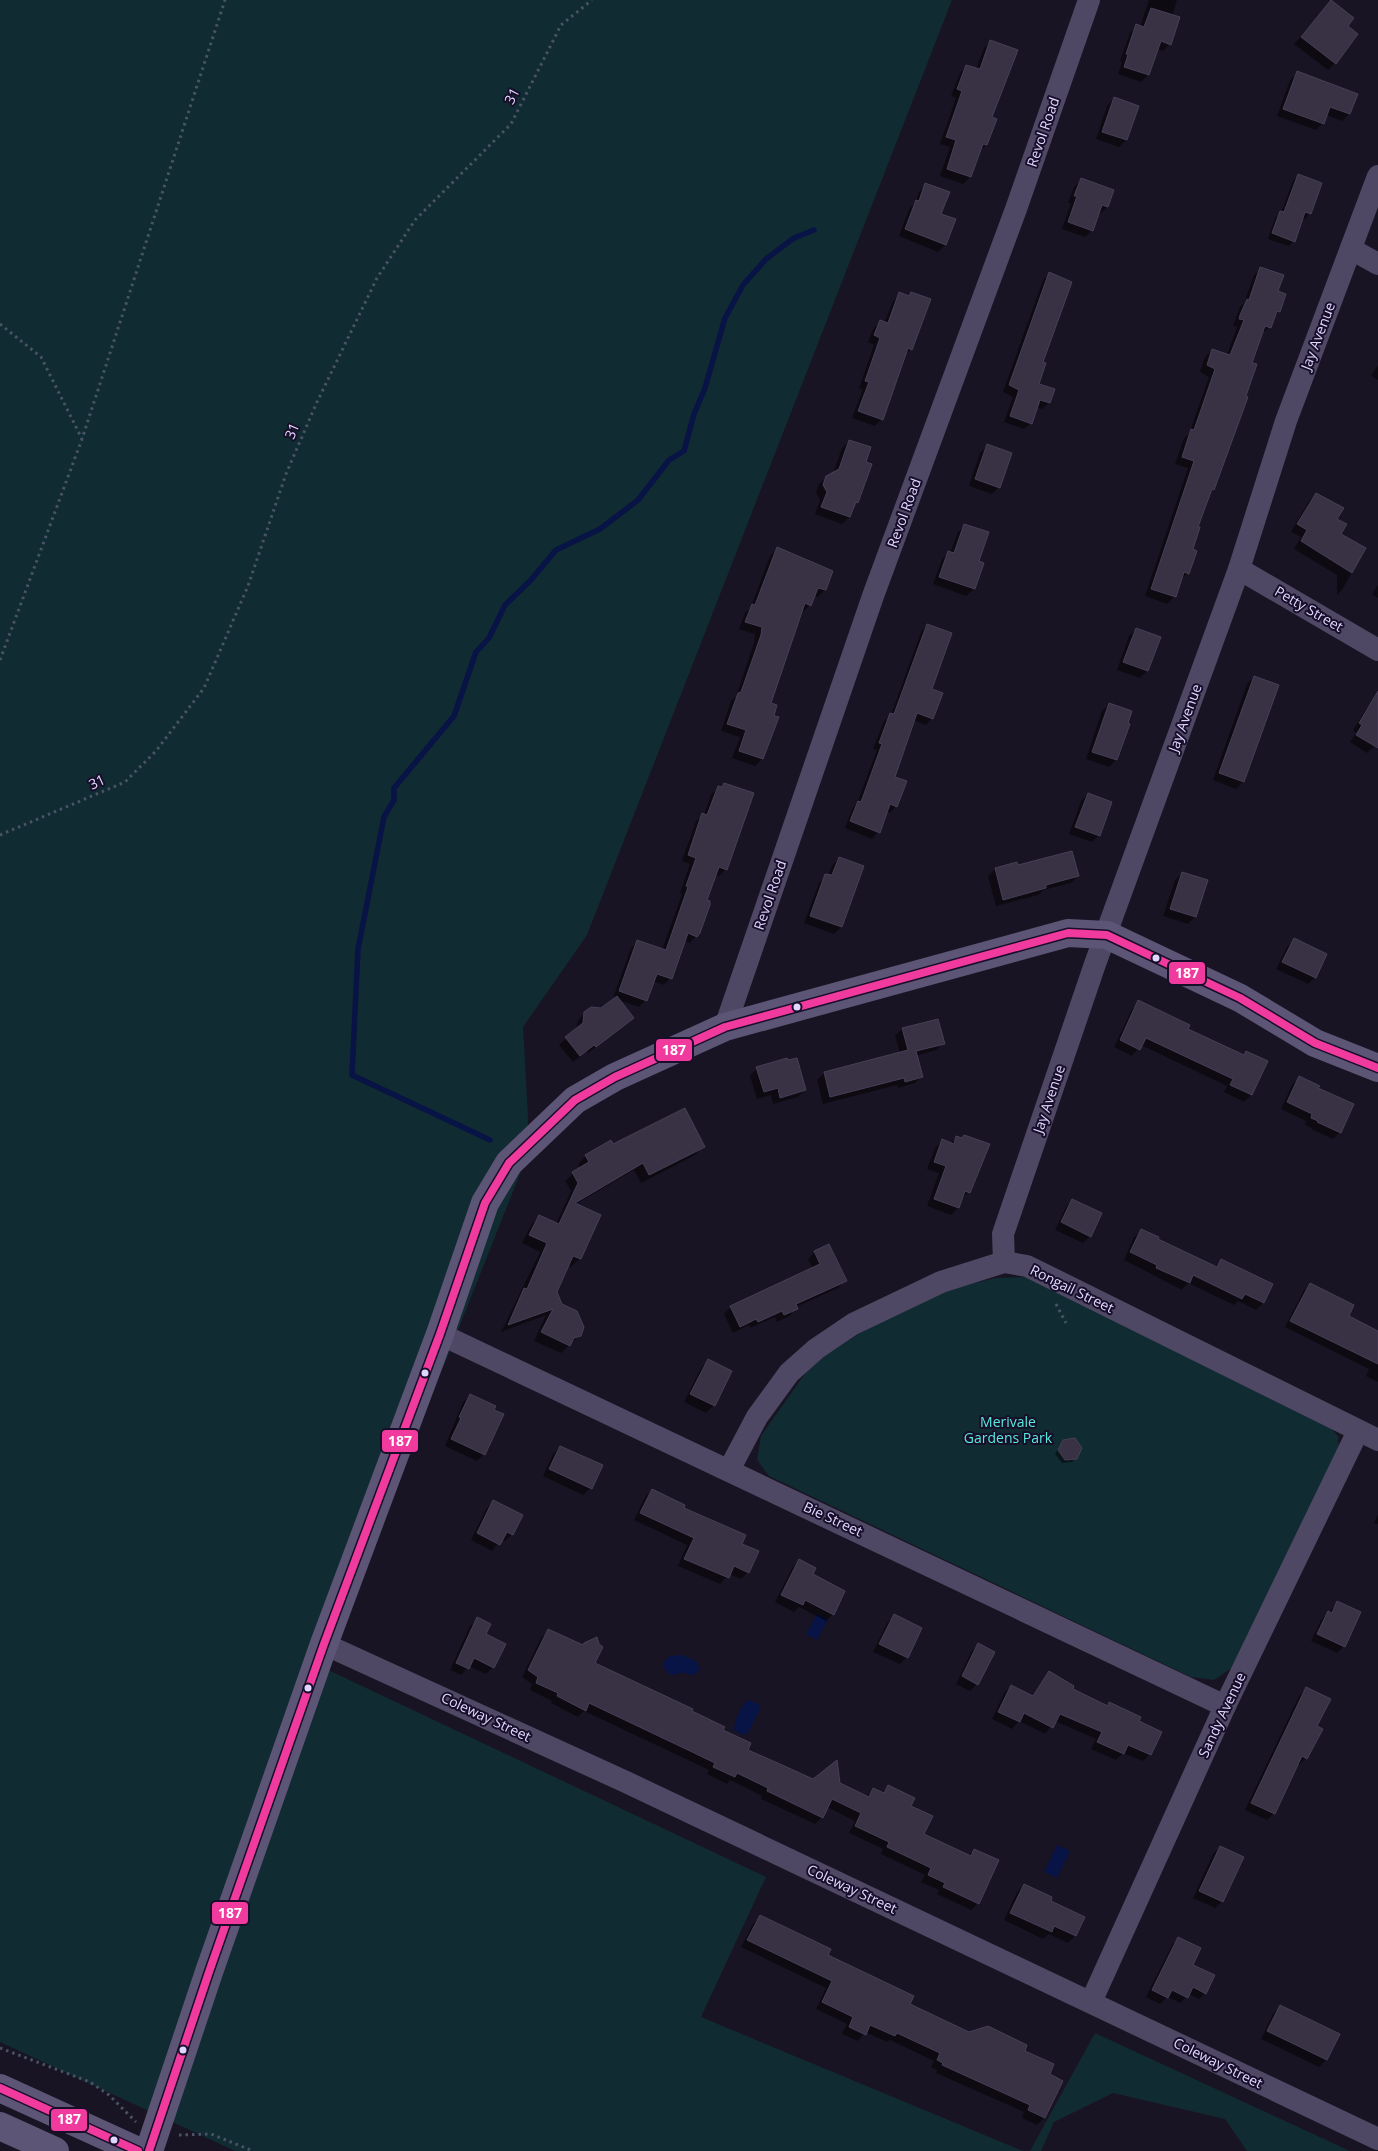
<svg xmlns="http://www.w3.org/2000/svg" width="1378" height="2151" viewBox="0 0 1378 2151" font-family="'Open Sans',sans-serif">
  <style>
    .green { fill: #112b32 }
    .water { fill: #081346 }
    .shadow { fill: #0007 }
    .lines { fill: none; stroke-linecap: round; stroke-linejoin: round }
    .stream { stroke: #081346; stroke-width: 5.5 }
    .building { fill: #393245; stroke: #473f57 }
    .path { stroke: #495366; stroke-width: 3; stroke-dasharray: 2.5 4; stroke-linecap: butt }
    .street { stroke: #4f4864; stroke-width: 22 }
    .secondary { stroke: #5d5576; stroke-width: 28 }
    .bus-1-casing { stroke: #170e29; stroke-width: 11 }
    .bus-1 { stroke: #f13a9d; stroke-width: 8 }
    .bus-dot { fill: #e1d6ff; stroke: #170e29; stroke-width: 2 }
    .labels { text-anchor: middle; stroke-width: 4; stroke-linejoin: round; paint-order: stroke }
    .street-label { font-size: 14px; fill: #e1d6ff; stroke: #170e29 }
    .park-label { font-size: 14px; fill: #57eade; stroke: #170e29 }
    .line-badge { stroke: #170e29; stroke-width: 2 }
    .badge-label { font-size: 14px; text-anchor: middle; font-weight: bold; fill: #fff }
  </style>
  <rect width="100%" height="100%" fill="#191423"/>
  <!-- green -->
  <g class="green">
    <path d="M0,0h952l-365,935 -64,92 5,88 -1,41 -203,512 442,209 -65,140 322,134h-788l-235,-109z"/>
    <path d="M1026,1277l303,149 9,10 1,13 -103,216 -22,15 -23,-3 -422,-201 -12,-16 4,-24 50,-71 61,-40 72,-34 51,-13z"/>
    <path d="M1095,2033l255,118h-103l-22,-32 -112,-26 -59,29 -13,29h-11z"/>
  </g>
  <!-- water -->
  <g class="water">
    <path d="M817,1614l11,5 -11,21 -11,-6z"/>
    <path d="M681,1655l15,6 4,9 -8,6c-8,-6 -12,-2 -21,-1l-7,-6v-8l6,-5z"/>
    <path d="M748,1700l10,4 2,5 -12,24 -5,2 -9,-5c0,-8 7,-25 14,-30z"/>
    <path d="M1057,1845l13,6 -13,27 -13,-6z"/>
  </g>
  <!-- shadow -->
  <g class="shadow">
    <path d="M1149,0h28l-5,16 -2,28 -7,7 -6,-2 -9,26 -7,7 -23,-8 4,-12 -2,-1 10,-28 7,-7 3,1z"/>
    <path d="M1331,2l15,24 -11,37 -7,7 -34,-26z"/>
    <path d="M991,41v77l4,2 -9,25 -7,7 -9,25 -7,7 -23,-8 10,-29 -10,-3 16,-46 -5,-2 9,-23 7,-7 9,3 8,-21z"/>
    <path d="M1297,73l52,41 -7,7 -16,-6 -3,8 -7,7 -39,-14 13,-36z"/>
    <path d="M1114,98l23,8 -11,34 -7,7 -23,-8 11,-33z"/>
    <path d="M1298,175l12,38 -5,6 -3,-1 -8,23 -5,5 -21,-7 7,-21 6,-5 12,-32z"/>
    <path d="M1081,180l32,11 -6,16 -7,7 -2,-1 -6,17 -7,7 -23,-8 9,-26h-3l6,-16z"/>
    <path d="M926,185l14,30 14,5 -9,25 -7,7 -39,-16 10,-27 6,-6 4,-11z"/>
    <path d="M1261,268l15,24 3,19 -6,6 -3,10 -9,7 -48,155 -4,5 -12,33 -9,46 -8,7 -6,17 -7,7 -22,-8 43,-128 -13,-4 9,-26 5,-4 20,-57 -9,-5 5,-15 7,-7 15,5 10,-28 -4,-1 7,-19 4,-4 10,-28z"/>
    <path d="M1049,274l-7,89 -4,22 11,18 -7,6 -6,-2 -5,16 -7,6 -20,-7 9,-25 -10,-5 40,-112z"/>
    <path d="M911,293v56l-8,8 -21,62 -7,7 -23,-8 11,-29 -4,-1 15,-43 -6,-3 5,-13 7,-7 4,1 9,-22 7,-7 8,3z"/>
    <path d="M1378,365v15l-7,-4z"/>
    <path d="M849,441l15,22 -7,39 -4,4 -4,11 -7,7 -27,-10 5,-14 -4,-8 3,-8 14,-11 9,-25z"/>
    <path d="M987,446l12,41 -7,7 -23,-8 11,-33z"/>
    <path d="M1316,494l20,26 3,15 26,14 -23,41 -5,5v-20l-43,-26 7,-12 -10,-5 18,-31z"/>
    <path d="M965,525l13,37 4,1 -8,26 -8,7 -33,-12 9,-25 7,-7 1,1 8,-21z"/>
    <path d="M777,549l55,22 -7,19 -7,7 -4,-1 -4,9 -7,7 -2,-1 -31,93 2,12 5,2 -15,41 -7,7 -23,-8 8,-21 -19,-6 10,-30 5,-4 18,-54 1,-9 -16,-5 6,-16 6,-6 19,-51z"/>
    <path d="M1378,585v13l-6,-4z"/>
    <path d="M927,625l5,93 -6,7 -13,-5 -20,58 3,28 -6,7 -4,-2 -8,21 -6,7 -27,-11 7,-19 5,-6 20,-53 -4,-1 11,-28 7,-6 30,-83z"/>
    <path d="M1136,629l23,9 -12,33 -7,7 -23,-8 12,-34z"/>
    <path d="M1254,677l-11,105 -7,7 -23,-9 34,-96z"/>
    <path d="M1373,702l5,3v41h-4l-7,7 -17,-11 6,-9 -3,-3 13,-21z"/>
    <path d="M1109,704l19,21 -12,35 -7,7 -23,-8 16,-48z"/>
    <path d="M724,784l2,85 -7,7 -4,-1 -19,61 -6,7 -6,-2 -14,37 -6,7 -11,-4 -7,19 -7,7 -21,-7 15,18 -45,35 -1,-2 -14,11 -14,-17 17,-16 2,-9 7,-7 17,-4 13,-10 -2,-1 18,-50 7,-7 24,9 20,-56 -2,-1 10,-29 -8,-3 14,-40 8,-6 7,-21z"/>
    <path d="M1088,794l11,41 -7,7 -23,-8 12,-33z"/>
    <path d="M839,858l23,9 -21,60 -7,7 -30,-11 15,-40 7,-7h2l4,-10z"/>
    <path d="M1016,864l1,3 61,9 -7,7 -28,7 -5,5 -42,11 -8,-30 7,-7z"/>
    <path d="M1182,873l25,8 -12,36 -7,7 -25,-8 12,-36z"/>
    <path d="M1294,940l21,37 -7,7 -32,-15 11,-22z"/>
    <path d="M1139,1002l47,28 65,65 -7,7 -20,-10 3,-6 -86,-41 -9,11 -18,-9 18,-38z"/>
    <path d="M902,1029l41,14 -7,7 -20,6 6,20 -7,7 -17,5 -1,-3 -74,19 -6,-24 7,-7 76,-20 -5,-17z"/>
    <path d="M787,1062l18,28 -7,7 -25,7 -2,-9 -14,4 -7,-23 7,-8z"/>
    <path d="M1299,1078l18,11 23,43 -7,7 -22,-10 1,-1 -7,-3 1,-4 -25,-12 11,-24z"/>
    <path d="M957,1138l12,54 -8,7 -3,9 -7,7 -24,-9 12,-33 -12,-4 8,-21 7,-7 8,3z"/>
    <path d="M613,1146h90l-8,9 -54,28 -7,-13 -58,34 24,12 -20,42 -9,9 -3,-2 -12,27 5,13 19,30 -19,18 -27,-12 12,-26 -45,17 39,-80 -18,-9 9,-18 8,-9 17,8 15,-33 -6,-10 15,-13 -2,-4 8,-8z"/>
    <path d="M1073,1200l17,36 -7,7 -28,-13 11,-23z"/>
    <path d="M1142,1230l14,10 58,27 7,-6 51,24 -9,18 -7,7 -18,-9 -4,4 -46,-22 -6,7 -58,-30 10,-23z"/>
    <path d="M815,1252l30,29 -7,7 -42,19 -6,9 -13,6 -2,-5 -25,11 -1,-3 -16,8 -9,-19 7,-7 82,-38 -5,-10z"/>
    <path d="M1310,1284l68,62v36l-12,-6 3,-7 -84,-42 19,-37z"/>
    <path d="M708,1361l22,11 -17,34 -7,7 -22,-11 17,-34z"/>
    <path d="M471,1395l13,59 -7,7 -32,-15 18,-44z"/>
    <path d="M1063,1441l13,17 -4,4 -10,1 -7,-9z"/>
    <path d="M560,1447l41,19 -10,22 -8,7 -40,-19 10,-22z"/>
    <path d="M652,1490l89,54 7,28 -7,7 -12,-5 -9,10 -42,-18 9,-21 -53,-25 11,-23z"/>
    <path d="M493,1502l19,32 -7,7 -4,-2 -9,12 -21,-11 15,-31z"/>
    <path d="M1378,1514v10l-4,-1z"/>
    <path d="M799,1561l12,13 22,40 -7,7 -27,-14 -5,5 -19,-10 17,-34z"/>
    <path d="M1338,1603l6,43 -7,7 -26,-12 10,-21z"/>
    <path d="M894,1616l13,41 -7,7 -27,-12 14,-29z"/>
    <path d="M477,1619l16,48 -7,7 -17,-8 -8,9 -11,-5 20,-44z"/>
    <path d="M548,1630l46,33 96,49 32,19 24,19 67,31 26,2 27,14 8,-8 7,4 7,-7 21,20 13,29 46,21 6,-6 4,53 -7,7 -34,-16 2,-4 -18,-8 4,-7 -44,-21 2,-5 -34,-16 6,-12 -28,-14 -5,10 -7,7 -54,-25 1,-3 -32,-16 -3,4 -20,-10 2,-4 -125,-59 -6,6 -27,-14 1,-2 -22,-11 2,-6 -10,-7 19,-39z"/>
    <path d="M978,1645l-1,39 -7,7 -14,-7 15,-32z"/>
    <path d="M1050,1673l21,16 36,17 2,-2 28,18 13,32 -7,7 -20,-8 -7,7 -25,-11 5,-10 -41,-18 -10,13 -26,-13 -7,8 -20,-10 12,-26 7,-7 21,10z"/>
    <path d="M1306,1689l10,37 -10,32 -7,7 -2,-1 -23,49 -7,7 -22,-10 54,-114z"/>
    <path d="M1220,1847l3,54 -8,7 -22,-10 20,-44z"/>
    <path d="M1024,1885l25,16 35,17 -9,18 -7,7 -19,-9 -6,5 -39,-19 13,-28z"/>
    <path d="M760,1917l148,88 61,29 54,17 25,24 13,6 -17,37 -7,7 -15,-7 2,-6 -88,-39 1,-3 -6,-3 3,-6 -44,-21 -3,2 -22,-10 -7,9 -16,-7 5,-10 -31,-15 10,-21 -85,-41 12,-23z"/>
    <path d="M1178,1938l27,55 -6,6 -11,-5 -7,9 -14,-6 -7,7 -14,-7 26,-52z"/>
    <path d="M1280,2007l58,28 -12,25 -7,7 -58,-28 12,-25z"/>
  </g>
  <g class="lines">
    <!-- stream -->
    <path class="stream" d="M490,1140l-138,-65 6,-126 26,-132 10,-17v-12l60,-72 22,-64 13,-14 16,-33 25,-24 26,-31 44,-21 38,-29 31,-40 15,-9 10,-37 11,-26 20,-70 18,-33 23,-26 28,-21 20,-8"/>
  </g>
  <!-- building -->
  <g class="building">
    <path d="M1331,0l23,18 -6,8 10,8 -22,30 -35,-27z"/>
    <path d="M1151,8l29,9 -9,28 -10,-4 -12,34 -25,-8 4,-12 -2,-1 10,-30 8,3z"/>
    <path d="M990,40l28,10 -26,67 5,2 -10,26 -4,-1 -12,33 -24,-8 9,-29 -10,-3 16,-46 -5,-2 9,-24 14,4z"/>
    <path d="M1297,71l61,23 -8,20 -20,-7 -6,17 -41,-15z"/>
    <path d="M1114,97l25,9 -12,34 -25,-8z"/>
    <path d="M1298,174l24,9 -11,31 -6,-2 -10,30 -23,-9 8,-22 4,1z"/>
    <path d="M1081,178l33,12 -6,17 -6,-2 -9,26 -25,-9 9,-26h-3z"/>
    <path d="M925,183l25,9 -9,22 15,5 -10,26 -41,-16 11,-29 3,1z"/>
    <path d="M1260,267l24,8 -6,16 8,3 -6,18 -3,-1 -6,17 -6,-2 -13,37 5,1 -11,32 2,1 -34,93 -2,-1 -14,38h2l-7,22 4,2 -8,23 -5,-2 -8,25 -25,-8 43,-128 -12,-4 9,-28 3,1 21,-61 -8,-4 5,-16 18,6 14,-35 -5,-1 1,-4 7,-16 2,1z"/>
    <path d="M1049,272l23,10 -29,80 3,1 -7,21 16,5 -5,14 -10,-3 -8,24 -22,-8 9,-26 -10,-5z"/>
    <path d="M899,292l10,4 2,-4 20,7 -19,51 -4,-2 -25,72 -25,-9 11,-29 -4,-1 15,-43 -6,-3 6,-15 8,3z"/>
    <path d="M849,440l22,7 -5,15 6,2 -14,39 -2,-1 -6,15 -29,-10 6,-15 -4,-7 3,-9 13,-7z"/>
    <path d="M987,444l25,9 -12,35 -25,-9z"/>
    <path d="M1316,493l28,15 -7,11 10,5 -6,10 25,14 -14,25 -51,-32 6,-11 -10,-6z"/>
    <path d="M964,524l25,8 -10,29 5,2 -9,26 -36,-12 9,-26 6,2z"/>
    <path d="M777,547l56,24 -7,19 -8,-2 -7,18 -6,-3 -34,100 6,2 -3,11 5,1 -16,42 -24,-8 7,-21 -19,-6 11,-31 3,-1 20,-57 1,-8 -17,-5 7,-18 3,1z"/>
    <path d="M927,624l25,9 -20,56 11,4 -10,26 -16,-6 -22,64 12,4 -10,26 -7,-3 -10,29 -30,-12 8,-20 3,1 21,-58 -3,-1 11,-30 4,1z"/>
    <path d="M1136,628l25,9 -13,34 -25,-9z"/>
    <path d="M1254,676l25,9 -35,97 -25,-9z"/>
    <path d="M1378,691v57l-22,-13 6,-10 -3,-2z"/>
    <path d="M1109,703l23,8 -4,12 2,1 -13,36 -25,-8z"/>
    <path d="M724,783l30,10 -27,77 -8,-3 -12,33 3,1v4l-10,28 -3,4 -9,-4 -16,46 -15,-5 -10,27 -28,-10 18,-51 29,10 22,-63 -2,-1 10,-28 -8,-3 14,-42 5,2 11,-29 4,1z"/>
    <path d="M1088,793l24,9 -12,34 -25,-9z"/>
    <path d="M1072,851l7,25 -33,9v3l-43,12 -8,-32 22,-6 1,3z"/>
    <path d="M839,857l25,9 -22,61 -32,-11 15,-42 7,1z"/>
    <path d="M1182,872l26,8 -12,37 -26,-8z"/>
    <path d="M1294,938l33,16 -11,24 -34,-16z"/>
    <path d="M617,996l17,22 -38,29 -2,-2 -14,11 -15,-19 18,-14 1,-11 7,-5 10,1z"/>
    <path d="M1138,1000l52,25 -2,4 56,26 2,-4 22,10 -16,34 -22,-10 3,-6 -87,-41 -6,12 -20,-10z"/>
    <path d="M938,1019l7,25 -29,7 7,26 -18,5 -1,-4 -74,19 -6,-25 84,-22 -6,-22z"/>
    <path d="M787,1058l1,2 9,-2 9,32 -26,8 -2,-10 -14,4 -8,-25z"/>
    <path d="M1299,1076l21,10 -2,2 36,16 -13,29 -24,-11 1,-1 -7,-3 1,-4 -25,-12z"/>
    <path d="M685,1108l20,39 -56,28 -6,-12 -68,40 26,12 -20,44 -8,-3 -16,36 5,12 15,7 7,16 -3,9 -7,2 -4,8 -29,-14 12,-23 -45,16 16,-37 3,1 20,-46 -18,-8 10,-20 20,9 19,-41 -6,-11 17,-10 -4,-7 26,-15 2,4z"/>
    <path d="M964,1135l26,9 -20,49 -5,-2 -6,17 -25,-9 12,-33 -12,-4 8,-23 12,5 2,-8 6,2z"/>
    <path d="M1072,1199l30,14 -11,24 -30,-15z"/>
    <path d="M1141,1229l18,8 -1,2 59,28 4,-8 52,25 -9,19 -19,-9 -3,5 -49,-24 -3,8 -34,-15 1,-3 -27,-13z"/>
    <path d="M829,1244l18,37 -51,23 2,5 -14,6 -2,-4 -24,11 -2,-3 -16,8 -10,-21 90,-42 -6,-13z"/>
    <path d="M1310,1283l44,22 -5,11 29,15v33l-88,-43z"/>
    <path d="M708,1359l24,12 -17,35 -25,-12z"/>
    <path d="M470,1394l26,12 -2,4 10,4 -19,41 -34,-16 10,-21 -2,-1z"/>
    <path d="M1075,1438l7,10 -5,11 -12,1 -7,-10 5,-10z"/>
    <path d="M560,1446l43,19 -11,24 -43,-20z"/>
    <path d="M652,1489l33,16 -1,3 62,27 -4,9 17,7 -10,22 -15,-7 -5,12 -45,-19 10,-21 -54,-25z"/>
    <path d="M493,1500l30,15 -10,20 -6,-3 -7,13 -23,-12z"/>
    <path d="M799,1559l17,9 -3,6 32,17 -11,24 -29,-15 -2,5 -22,-10z"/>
    <path d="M1337,1601l24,11 -16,35 -28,-13 11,-23 4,2z"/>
    <path d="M894,1614l28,14 -14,30 -29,-14z"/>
    <path d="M477,1617l14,7 -5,10 20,10 -12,24 -20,-10 -5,11 -13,-6z"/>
    <path d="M548,1629l35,16 1,-2 13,-6 2,7 4,3 -8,16 98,46 -1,2 33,16 -2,3 28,13 -3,7 32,14 33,15 24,-19 3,23 29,14 4,-9 11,5 4,-8 27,13 -4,8 22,10 -9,18 47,22 3,-7 25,11 -20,44 -36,-17 2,-4 -17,-8 3,-7 -44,-21 2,-5 -34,-16 6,-13 -29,-14 -9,19 -56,-27 1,-3 -31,-15 -2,4 -22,-10 2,-4 -27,-13 -99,-47 -3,8 -29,-15 1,-3 -22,-10 2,-6 -10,-7z"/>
    <path d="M978,1643l17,9 -17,33 -16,-9z"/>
    <path d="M1049,1671l25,15 -1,3 35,17 1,-4 32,15 -2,4 23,11 -11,23 -23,-10 -4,9 -27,-12 5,-10 -42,-18 -7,14 -29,-15 -4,9 -22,-10 13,-27 22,11z"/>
    <path d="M1306,1687l25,12 -14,27 6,3 -16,30 -5,-3 -27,58 -24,-11z"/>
    <path d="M1220,1846l24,11 -21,45 -24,-11z"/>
    <path d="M1024,1884l28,13 -1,4 34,16 -9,19 -22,-10 -2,6 -42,-19z"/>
    <path d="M760,1915l71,34 -3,6 86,41 -4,8 59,28 19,-6 39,19 -2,6 29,13 -4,10 13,7 -18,37 -17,-8 2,-5 -88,-40 1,-2 -6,-3 3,-7 -43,-20 -2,3 -25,-11 -4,10 -17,-8 4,-10 -31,-15 10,-21 -85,-41z"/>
    <path d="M1178,1937l23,11 -8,17 22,10 -9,19 -13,-7 -5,11 -16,-8 -4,8 -16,-8z"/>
    <path d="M1280,2005l60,29 -13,26 -60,-29z"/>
  </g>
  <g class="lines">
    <!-- path -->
    <g class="path">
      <path d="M0,324l41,33 41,82"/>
      <path d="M0,660l82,-221 143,-439"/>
      <path d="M0,835l125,-53 31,-31 48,-63 44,-102 38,-112 31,-72 60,-124 38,-58 96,-96 50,-99 31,-25"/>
      <path d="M1056,1304l10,19"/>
      <path d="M0,2048l90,34 19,13 27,27"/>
      <path d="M179,2135l32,-1 42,17"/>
    </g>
    <!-- street -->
    <g class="street">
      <path d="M1351,249l27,15"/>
      <path d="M1239,569l139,81"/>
      <path d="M725,1027l148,-431 143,-387 73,-209"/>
      <path d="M1004,1262l-1,-28 92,-270 144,-395 47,-148 92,-245"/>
      <path d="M440,1334l785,372"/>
      <path d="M729,1470l28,-53 32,-44 27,-24 37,-25 88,-42 63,-20 23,4 351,174"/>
      <path d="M324,1644l302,138 752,357"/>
      <path d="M1091,2002l134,-296 133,-275"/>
    </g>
    <!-- secondary -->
    <g class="secondary">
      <path d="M0,2088l138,63"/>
      <path d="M0,2126l55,25"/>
      <path d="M149,2151l60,-179 115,-328 116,-310 45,-131 24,-40 66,-63 40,-23 110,-50 343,-94 39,2 133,63 75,45 63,25"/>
    </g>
    <!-- bus-1 casing -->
    <g class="bus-1-casing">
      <g id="bus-1">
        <path d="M0,2088l138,63"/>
        <path d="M149,2151l60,-179 115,-328 116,-310 45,-131 24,-40 66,-63 40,-23 110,-50 343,-94 39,2 133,63 75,45 63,25"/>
      </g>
    </g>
    <!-- bus-1 -->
    <use href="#bus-1" class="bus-1"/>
  </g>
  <!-- markers -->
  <g class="bus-dot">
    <circle cx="1156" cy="958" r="4.5"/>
    <circle cx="797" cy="1007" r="4.5"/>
    <circle cx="425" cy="1373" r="4.5"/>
    <circle cx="308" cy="1688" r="4.5"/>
    <circle cx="183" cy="2050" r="4.5"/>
    <circle cx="114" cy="2140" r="4.5"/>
  </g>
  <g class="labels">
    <!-- street labels -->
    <g class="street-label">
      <text transform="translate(512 96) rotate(-63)" y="5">31</text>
      <text transform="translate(1043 132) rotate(-71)" y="5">Revol Road</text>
      <text transform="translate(1318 336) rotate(-69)" y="5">Jay Avenue</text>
      <text transform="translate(292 431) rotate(-67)" y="5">31</text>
      <text transform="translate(904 513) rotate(-70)" y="5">Revol Road</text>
      <text transform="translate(1309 609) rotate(30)" y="5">Petty Street</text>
      <text transform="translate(1185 718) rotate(-70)" y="5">Jay Avenue</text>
      <text transform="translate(97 782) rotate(-25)" y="5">31</text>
      <text transform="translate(770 895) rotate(-71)" y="5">Revol Road</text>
      <text transform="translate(1049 1099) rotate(-71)" y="5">Jay Avenue</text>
      <text transform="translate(1072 1289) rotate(26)" y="5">Rongail Street</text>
      <text transform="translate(833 1519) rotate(25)" y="5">Bie Street</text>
      <text transform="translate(1222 1715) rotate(-65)" y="5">Sandy Avenue</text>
      <text transform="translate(486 1717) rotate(25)" y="5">Coleway Street</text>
      <text transform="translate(852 1889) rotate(25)" y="5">Coleway Street</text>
      <text transform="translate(1218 2063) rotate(26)" y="5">Coleway Street</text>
    </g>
    <!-- park labels -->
    <g class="park-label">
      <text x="1008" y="1427">Merivale<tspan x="1008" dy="16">Gardens Park</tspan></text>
    </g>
  </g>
  <g class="line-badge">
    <rect x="1168" y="961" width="38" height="24" rx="5" fill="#f13a9d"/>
    <rect x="655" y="1038" width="38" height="24" rx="5" fill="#f13a9d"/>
    <rect x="381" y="1429" width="38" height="24" rx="5" fill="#f13a9d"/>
    <rect x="211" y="1901" width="38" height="24" rx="5" fill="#f13a9d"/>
    <rect x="50" y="2108" width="38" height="24" rx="5" fill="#f13a9d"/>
  </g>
  <g class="badge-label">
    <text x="1187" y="978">187</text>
    <text x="674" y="1055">187</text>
    <text x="400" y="1446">187</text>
    <text x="230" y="1918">187</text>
    <text x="69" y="2124">187</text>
  </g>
</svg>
